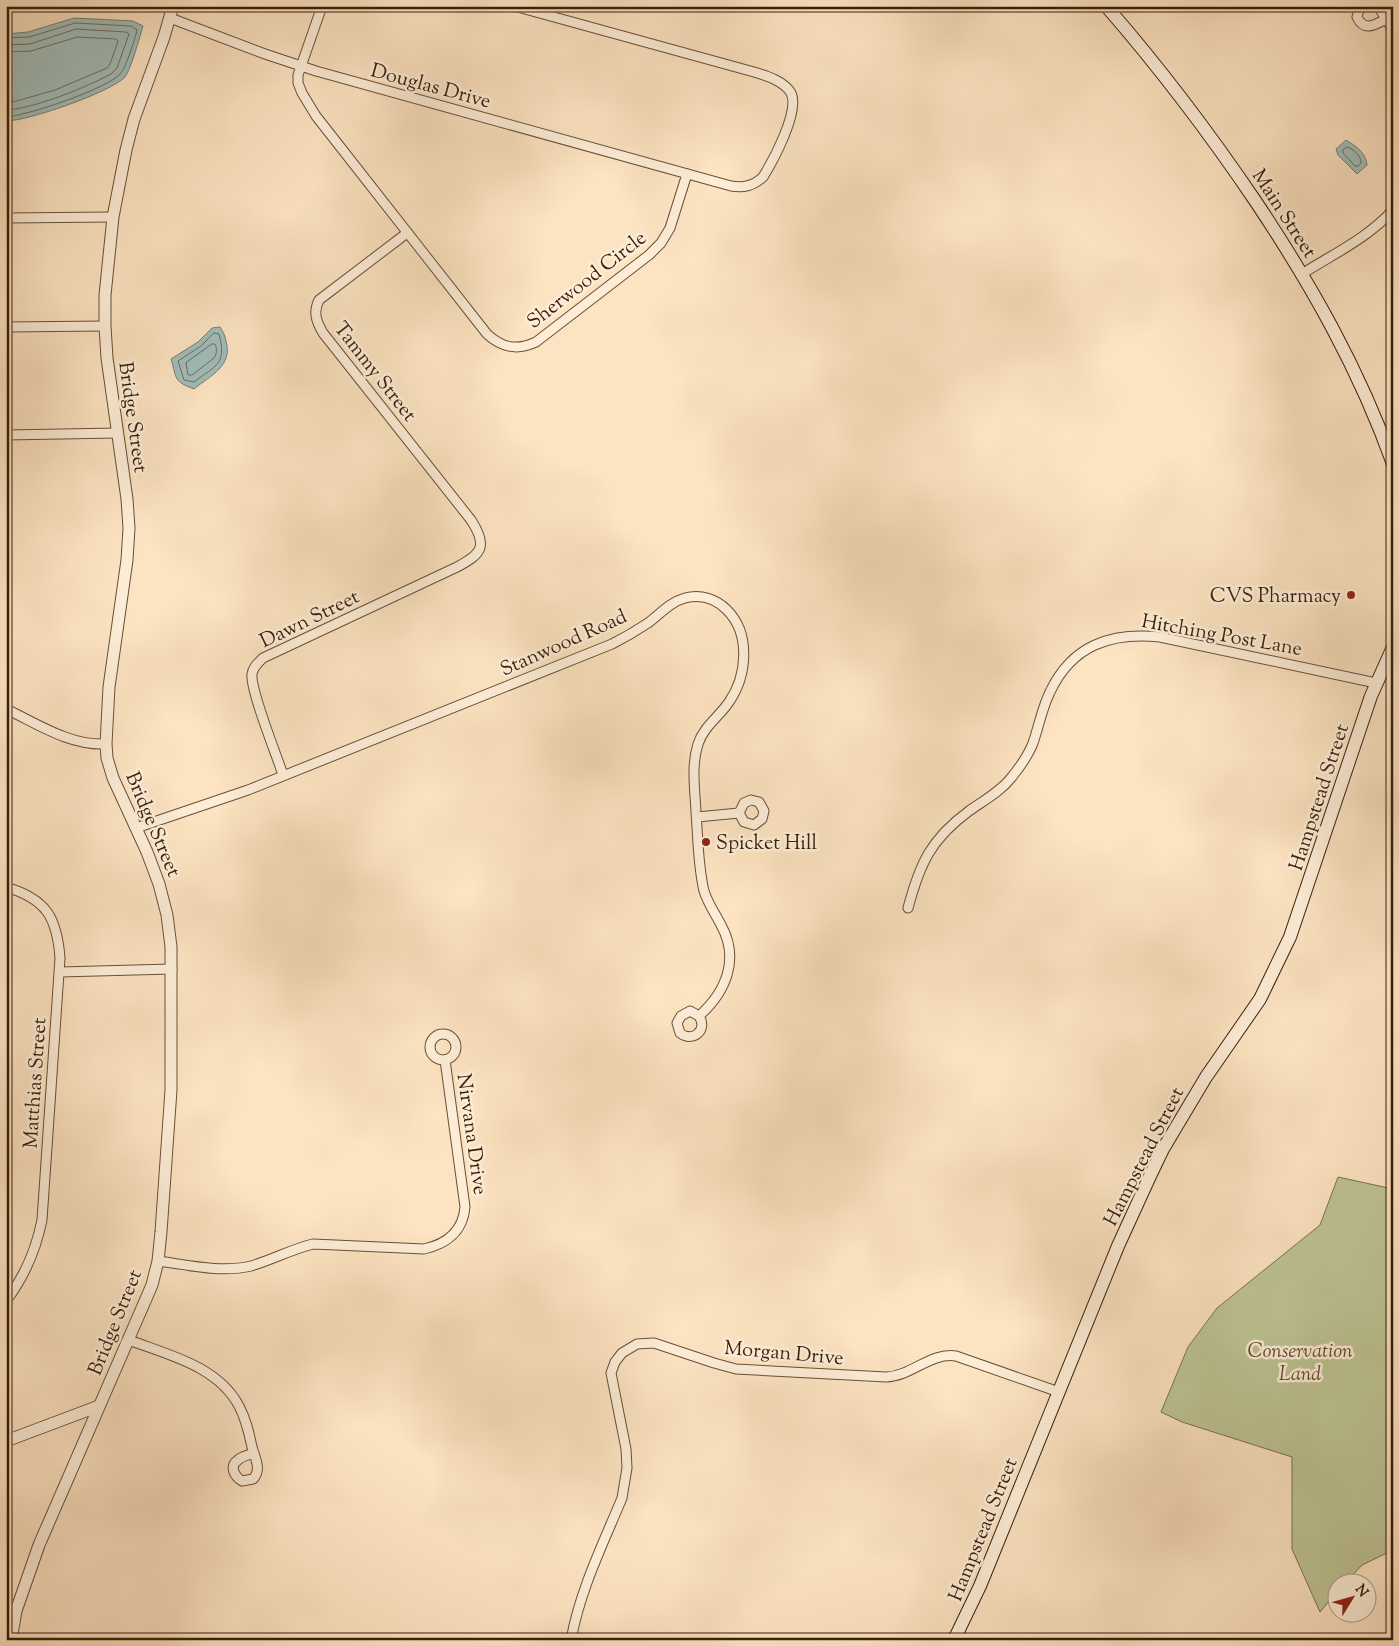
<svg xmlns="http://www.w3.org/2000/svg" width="1399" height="1646" viewBox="0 0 1399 1646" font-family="'Sorts Mill Goudy',serif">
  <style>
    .green { fill: #bec494; stroke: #7b714f }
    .water { fill: #a1bdba; stroke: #777d74 }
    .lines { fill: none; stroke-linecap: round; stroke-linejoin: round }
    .shore { stroke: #6c6e62; stroke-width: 1 }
    .minor-casing { stroke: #694f38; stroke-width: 11 }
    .tertiary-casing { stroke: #694f38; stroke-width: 13 }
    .secondary-casing { stroke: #381e0a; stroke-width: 14 }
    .minor { stroke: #fdedd7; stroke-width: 9 }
    .tertiary { stroke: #fdedd7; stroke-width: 11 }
    .secondary { stroke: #fdedd7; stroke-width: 12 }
    .poi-dot { fill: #8f2418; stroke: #fdedd7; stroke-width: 2 }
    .labels { text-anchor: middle; stroke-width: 5; stroke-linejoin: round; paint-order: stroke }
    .street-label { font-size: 20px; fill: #381e0a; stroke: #fdedd7 }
    .poi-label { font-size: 20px; fill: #381e0a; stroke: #fdedd7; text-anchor: end }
    .park-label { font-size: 20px; font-style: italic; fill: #605033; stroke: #fdedd7 }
  </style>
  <rect width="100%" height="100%" fill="#fce3c1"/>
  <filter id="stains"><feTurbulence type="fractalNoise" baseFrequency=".004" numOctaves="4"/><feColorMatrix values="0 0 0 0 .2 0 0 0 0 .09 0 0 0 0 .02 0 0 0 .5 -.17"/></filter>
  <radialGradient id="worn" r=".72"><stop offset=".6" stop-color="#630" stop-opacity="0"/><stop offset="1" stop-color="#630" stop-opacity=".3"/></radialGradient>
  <!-- green -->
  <path class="green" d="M1338,1177l55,12v361l-31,15 -17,18 -9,1v9l-16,19 -28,-63v-92l-110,-35 -21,-10 27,-65 29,-39 103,-83z"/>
  <!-- water -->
  <g class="water">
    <path d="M74,18l59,3 10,5c-3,10 -12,43 -18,51 -14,15 -97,44 -119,44v-87l22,-2z"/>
    <path d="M1346,140c10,6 20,13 21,25l-10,9 -19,-19 -2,-6z"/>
    <path d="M220,327c3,4 5,9 6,14 7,25 -15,34 -32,48 -21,-8 -17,-10 -23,-30l27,-17 14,-14z"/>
  </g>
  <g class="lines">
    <!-- shore -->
    <g class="shore">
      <path d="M6,38l23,-1 46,-14 56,3 6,4c-2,9 -11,37 -16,43 -11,15 -95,43 -115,44"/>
      <path d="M6,45l24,-1 46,-15 50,3 3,2 -12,34 -6,6c-24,13 -78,35 -105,36"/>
      <path d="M6,52l25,-1 46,-14 39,2 2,2 -8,23 -3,4 -52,22 -42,12 -7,1"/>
      <path d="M1347,147c7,2 14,9 14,16l-3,3h-3l-12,-13v-3z"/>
      <path d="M214,333l5,1c8,31 -3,31 -25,48l-10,-2 -6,-19 23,-15z"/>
      <path d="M212,344h3c2,4 2,10 -1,14l-22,17h-4l-2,-12z"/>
    </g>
    <!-- minor casing -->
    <g class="minor-casing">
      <g id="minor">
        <path d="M322,6l-24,69v8l4,10 14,23 171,218c15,14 30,17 49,8l113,-87 12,-12 9,-15 17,-54"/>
        <path d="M1360,6l-3,11c7,15 18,8 29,2"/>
        <path d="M1378,6l15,24"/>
        <path d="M170,18l95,36 51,17 415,115c13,2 22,0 32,-9 10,-16 37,-66 28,-84 -7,-12 -24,-17 -37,-21l-240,-66"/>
        <path d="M6,218l107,-1"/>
        <path d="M1302,274c31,-20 66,-36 91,-64"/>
        <path d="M6,327l99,-1"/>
        <path d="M6,435l111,-2"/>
        <path d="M6,709c32,15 64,37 100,35"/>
        <path d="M283,775c-6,-19 -33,-85 -31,-101 1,-7 6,-11 11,-16l194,-91c25,-13 31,-21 14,-47l-148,-187c-7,-12 -10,-21 -4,-33l88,-67"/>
        <path d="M697,817l42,-4 5,-10 7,-3 8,2 5,9 -2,8 -8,6 -10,-3 -5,-9"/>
        <path d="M136,828l112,-38 364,-146c12,-6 24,-13 36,-21 12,-9 22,-21 37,-25 16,-4 31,1 42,12 24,24 20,66 2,92 -10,15 -25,24 -31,42 -7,22 -3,46 -2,68 2,26 2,54 8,79 4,13 11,22 17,34 19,34 5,67 -22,91 9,14 -6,27 -19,17l-3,-10 4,-7 9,-5 9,5"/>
        <path d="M6,887c40,12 51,30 54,71l-18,262c-6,30 -17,56 -36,81"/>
        <path d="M908,908c12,-45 23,-69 61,-97 14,-10 31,-19 42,-33 9,-11 17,-22 22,-35 6,-17 9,-35 17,-51 22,-47 61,-60 110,-55l216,46"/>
        <path d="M60,972l112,-3"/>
        <circle cx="443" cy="1047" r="13"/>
        <path d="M158,1261c30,4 63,12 93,5 21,-6 41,-17 62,-22l111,5c23,-5 39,-18 41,-42l-20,-147"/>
        <path d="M129,1340c39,15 89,26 110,66 7,13 10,27 13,41 3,11 10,23 1,32l-11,2c-8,-5 -13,-15 -4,-21 4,-4 11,-5 16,-7"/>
        <path d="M571,1640c9,-50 32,-96 51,-142l5,-30 -1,-19 -15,-76 4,-11 7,-9 15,-9 17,-1 60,20 22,6 150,8c26,-1 44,-25 70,-21l103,36"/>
      </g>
    </g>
    <!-- tertiary casing -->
    <g class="tertiary-casing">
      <g id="tertiary">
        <path d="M6,1441l93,-35"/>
        <path d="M11,1640l5,-29 23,-66 113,-260 6,-24 3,-29 10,-142v-143l-4,-32 -8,-31 -12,-32 -34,-74 -6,-20 -1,-14 3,-57 18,-127 2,-32 -2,-29 -20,-141 -2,-32v-31l8,-78 13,-67 8,-31 30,-82 9,-31"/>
      </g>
    </g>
    <!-- secondary casing -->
    <g class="secondary-casing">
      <g id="secondary">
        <path d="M1106,6c54,62 104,128 150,196 56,84 103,167 137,262"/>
        <path d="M954,1640l26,-54 138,-340 32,-70 13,-27 43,-72 54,-78 30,-62 81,-241 22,-49"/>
      </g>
    </g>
    <!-- minor -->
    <use href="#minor" class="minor"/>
    <!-- tertiary -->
    <use href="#tertiary" class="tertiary"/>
    <!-- secondary -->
    <use href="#secondary" class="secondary"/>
  </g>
  <!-- markers -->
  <g class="poi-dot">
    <circle cx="1351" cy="595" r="5"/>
    <circle cx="706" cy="842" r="5"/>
  </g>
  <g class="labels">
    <!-- street labels -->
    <g class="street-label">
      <text transform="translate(431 85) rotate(15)" y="7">Douglas Drive</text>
      <text transform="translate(1285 213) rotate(57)" y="7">Main Street</text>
      <text transform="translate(586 279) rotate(-38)" y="7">Sherwood Circle</text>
      <text transform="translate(376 371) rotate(52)" y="7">Tammy Street</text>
      <text transform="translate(134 417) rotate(82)" y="7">Bridge Street</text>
      <text transform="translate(309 618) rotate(-26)" y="7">Dawn Street</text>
      <text transform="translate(1222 634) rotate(10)" y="7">Hitching Post Lane</text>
      <text transform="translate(563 642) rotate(-24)" y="7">Stanwood Road</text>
      <text transform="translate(1318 797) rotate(-72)" y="7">Hampstead Street</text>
      <text transform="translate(154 824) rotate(67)" y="7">Bridge Street</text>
      <text transform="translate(34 1083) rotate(-86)" y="7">Matthias Street</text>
      <text transform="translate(473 1134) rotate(82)" y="7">Nirvana Drive</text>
      <text transform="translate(1143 1156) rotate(-63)" y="7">Hampstead Street</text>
      <text transform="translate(114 1322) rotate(-68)" y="7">Bridge Street</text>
      <text transform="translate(784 1352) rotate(5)" y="7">Morgan Drive</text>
      <text transform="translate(982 1529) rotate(-68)" y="7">Hampstead Street</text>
    </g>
    <!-- poi labels -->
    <g class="poi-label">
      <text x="1341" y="602">CVS Pharmacy</text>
      <text x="716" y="849" text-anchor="start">Spicket Hill</text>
    </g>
    <!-- park labels -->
    <g class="park-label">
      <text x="1300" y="1357">Conservation<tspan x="1300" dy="23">Land</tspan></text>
    </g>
  </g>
  <!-- margin -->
  <rect width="1399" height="1646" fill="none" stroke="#fce3c1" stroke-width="25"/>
  <rect x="8" y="8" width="1384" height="1631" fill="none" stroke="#381e0a" stroke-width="2.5"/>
  <rect x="12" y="12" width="1374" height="1621" fill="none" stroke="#381e0a"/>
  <!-- north arrow -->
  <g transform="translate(1352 1598) rotate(53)"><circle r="24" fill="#fdedd7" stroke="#ae9a85"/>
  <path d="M0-4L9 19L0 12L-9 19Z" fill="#8f2418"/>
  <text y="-8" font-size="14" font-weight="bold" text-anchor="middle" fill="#381e0a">N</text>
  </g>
  <rect width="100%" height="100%" filter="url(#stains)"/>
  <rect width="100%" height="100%" fill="url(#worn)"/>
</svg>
